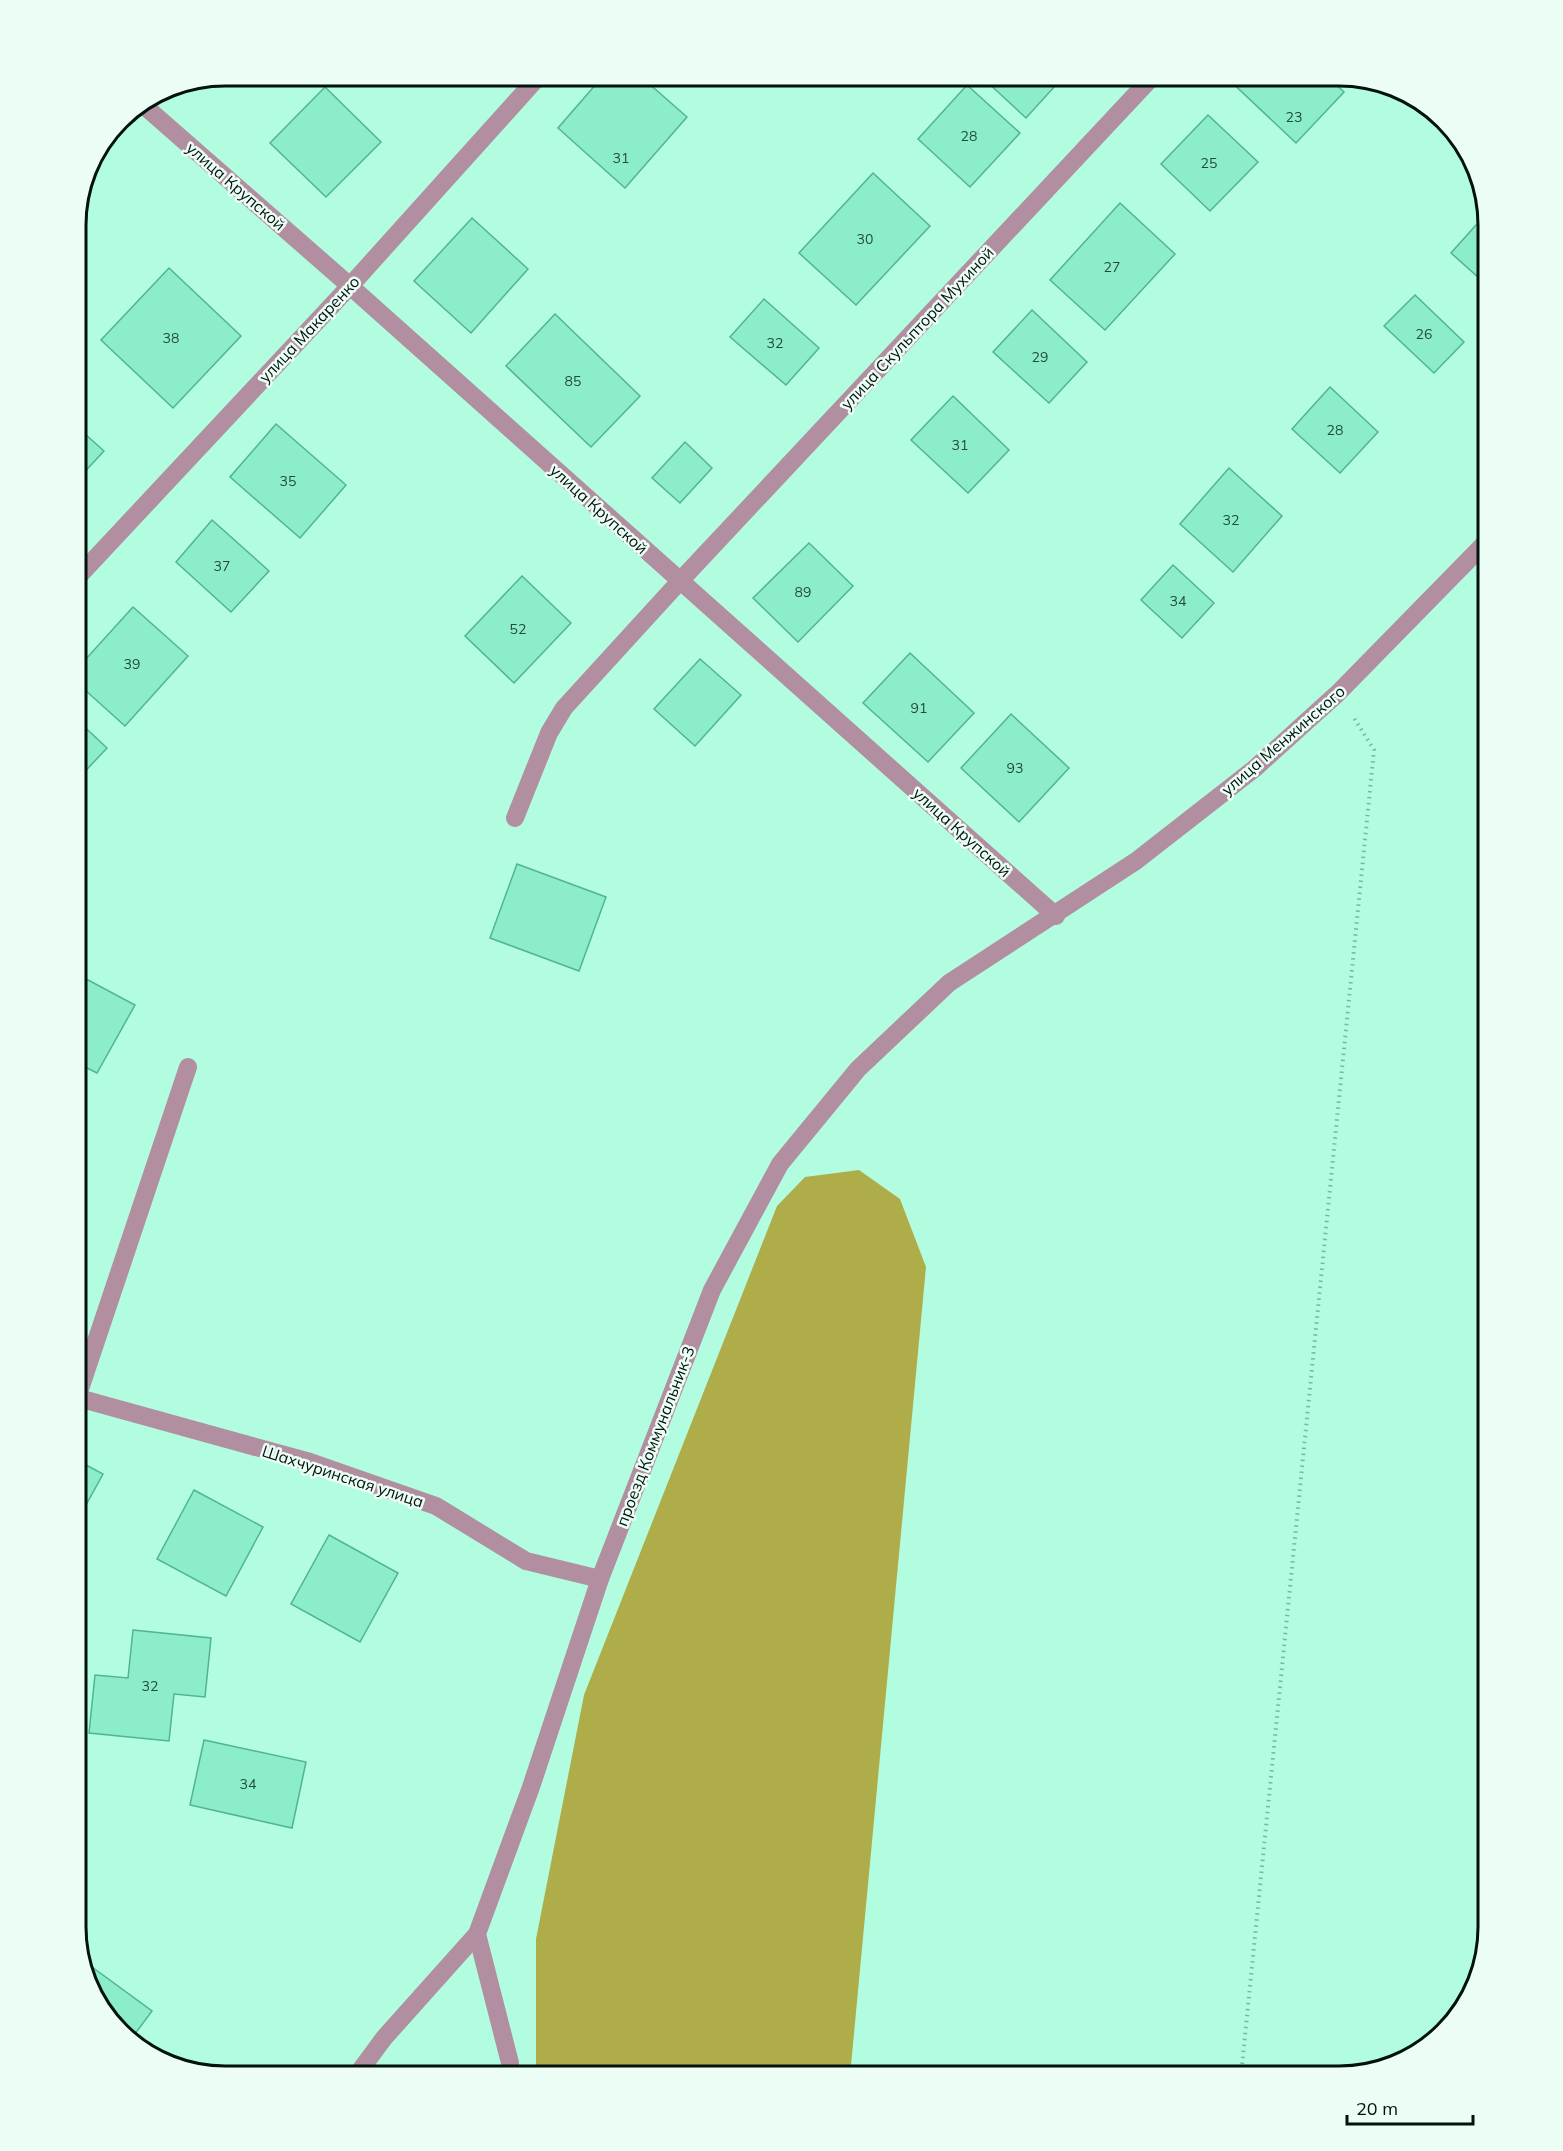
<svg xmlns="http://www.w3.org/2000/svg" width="1563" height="2151" font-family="Mulish,sans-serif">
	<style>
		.forest { fill: #afad4a }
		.building { fill: #8bedc9; stroke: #51b492; stroke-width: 1.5 }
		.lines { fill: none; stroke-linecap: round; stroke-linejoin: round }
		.path { stroke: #7cb69f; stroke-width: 4; stroke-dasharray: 1.5 4.5; stroke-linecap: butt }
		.lane { stroke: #b28fa0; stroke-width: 18 }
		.street { stroke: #b28fa0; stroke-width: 18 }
		.labels { text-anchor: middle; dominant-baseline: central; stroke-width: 5; stroke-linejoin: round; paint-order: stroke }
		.number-label { font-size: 14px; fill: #244a3b }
		.street-label { font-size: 16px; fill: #01130c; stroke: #ebfdf5 }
		.rim { fill: none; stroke: #01130c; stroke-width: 3 }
	</style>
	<rect width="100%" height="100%" fill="#b2fddf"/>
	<polygon class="forest" points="859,1170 900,1199 926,1267 850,2076 536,2076 536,1939 584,1695 777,1206 805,1177"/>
	<g class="building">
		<polygon points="604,75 639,75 687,117 625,188 558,128"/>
		<polygon points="696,75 716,75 707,85"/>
		<polygon points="988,75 1065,75 1026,118 984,79"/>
		<polygon points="1228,75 1326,75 1344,92 1296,143 1226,77"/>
		<polygon points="967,85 1020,133 970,187 918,139"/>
		<polygon points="325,87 381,142 326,197 270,143"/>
		<polygon points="1208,115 1258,162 1210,211 1161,164"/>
		<polygon points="873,173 930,226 856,305 799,253"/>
		<polygon points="1120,203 1175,254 1105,330 1050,280"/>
		<polygon points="1485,215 1488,225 1488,286 1451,253"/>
		<polygon points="472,218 528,269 471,333 414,281"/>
		<polygon points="169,268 241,336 173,408 101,340"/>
		<polygon points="1415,295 1464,342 1434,373 1384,326"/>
		<polygon points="764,299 819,348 786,385 730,337"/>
		<polygon points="1032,310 1087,362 1049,403 993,352"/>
		<polygon points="555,314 640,396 591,447 506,366"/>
		<polygon points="1330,387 1378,432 1340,473 1292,429"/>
		<polygon points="953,396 1009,450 968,493 911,440"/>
		<polygon points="276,424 346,485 300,538 230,477"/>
		<polygon points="75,425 104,451 75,482"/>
		<polygon points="685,442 712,468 680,503 652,478"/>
		<polygon points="1229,468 1282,516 1233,572 1180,524"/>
		<polygon points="212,520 269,571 231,612 176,562"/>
		<polygon points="809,543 853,586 798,642 753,598"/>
		<polygon points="1173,565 1214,603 1182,638 1141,600"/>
		<polygon points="522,576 571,623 514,683 465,636"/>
		<polygon points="133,607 188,656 125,726 75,681 75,671"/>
		<polygon points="910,653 974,713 928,762 863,703"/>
		<polygon points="700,659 741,695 695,746 654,709"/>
		<polygon points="1011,714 1069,768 1019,822 961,768"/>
		<polygon points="75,718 107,748 75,782"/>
		<polygon points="517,864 606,897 579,971 490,938"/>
		<polygon points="75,973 135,1005 97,1073 75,1062"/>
		<polygon points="75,1459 103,1474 75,1525"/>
		<polygon points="194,1490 263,1527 226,1596 157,1559"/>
		<polygon points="329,1535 398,1573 360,1642 291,1604"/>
		<polygon points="133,1630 211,1638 205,1697 174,1694 169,1741 89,1733 95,1675 128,1678"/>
		<polygon points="204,1740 306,1762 292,1828 190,1805"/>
		<polygon points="92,1967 152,2011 132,2038 95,2001 88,1973"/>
	</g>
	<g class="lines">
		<polyline class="path" points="1241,2076 1374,750 1354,718"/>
		<g class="lane">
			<polyline points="515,818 549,733 564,708 680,581"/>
			<polyline points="77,1398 188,1067"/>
		</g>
		<g class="street">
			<polyline points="141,103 350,286 1056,916"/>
			<polyline points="75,580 350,286 540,75"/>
			<polyline points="680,581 1154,75"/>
			<polyline points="75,1397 310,1462 436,1506 526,1561 600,1579"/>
			<polyline points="356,2076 384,2038 477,1934"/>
			<polyline points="510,2076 510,2063 477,1934 531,1787 600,1579 712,1290 780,1164 858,1069 949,983 1136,861 1254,769 1338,693 1488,540"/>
		</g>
	</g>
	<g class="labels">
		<g class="number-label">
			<text x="1294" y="117">23</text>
			<text x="969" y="136">28</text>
			<text x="621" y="158">31</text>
			<text x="1209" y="163">25</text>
			<text x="865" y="239">30</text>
			<text x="1112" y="267">27</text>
			<text x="1424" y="334">26</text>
			<text x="171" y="338">38</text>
			<text x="775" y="343">32</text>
			<text x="1040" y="357">29</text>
			<text x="573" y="381">85</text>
			<text x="1335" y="430">28</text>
			<text x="960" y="445">31</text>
			<text x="288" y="481">35</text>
			<text x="1231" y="520">32</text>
			<text x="222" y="566">37</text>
			<text x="803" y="592">89</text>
			<text x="1178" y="601">34</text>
			<text x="518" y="629">52</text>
			<text x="132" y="664">39</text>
			<text x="919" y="708">91</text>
			<text x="1015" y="768">93</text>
			<text x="150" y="1686">32</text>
			<text x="248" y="1784">34</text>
		</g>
		<g class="street-label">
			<text transform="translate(236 186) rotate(41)">улица Крупской</text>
			<text transform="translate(917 328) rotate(-47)">улица Скульптора Мухиной</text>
			<text transform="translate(309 329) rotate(-47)">улица Макаренко</text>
			<text transform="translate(599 509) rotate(42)">улица Крупской</text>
			<text transform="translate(1283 740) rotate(-41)">улица Менжинского</text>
			<text transform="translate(962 832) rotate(42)">улица Крупской</text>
			<text transform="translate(655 1436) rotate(-69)">проезд Коммунальник-3</text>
			<text transform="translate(343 1476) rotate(18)">Шахчуринская улица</text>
		</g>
	</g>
	<path d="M0 0H1563V2151H0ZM225 86H1339A139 139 0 0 1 1478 225V1927A139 139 0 0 1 1339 2066H225A139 139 0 0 1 86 1927V225A139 139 0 0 1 225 86Z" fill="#ebfdf5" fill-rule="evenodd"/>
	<path class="rim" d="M225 86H1339A139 139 0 0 1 1478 225V1927A139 139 0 0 1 1339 2066H225A139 139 0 0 1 86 1927V225A139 139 0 0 1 225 86Z"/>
	<path d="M1347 2115v9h126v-9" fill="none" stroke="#01130c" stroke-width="3"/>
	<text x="1356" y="2115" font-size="18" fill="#01130c" stroke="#ebfdf5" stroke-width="4.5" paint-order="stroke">20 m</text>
</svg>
